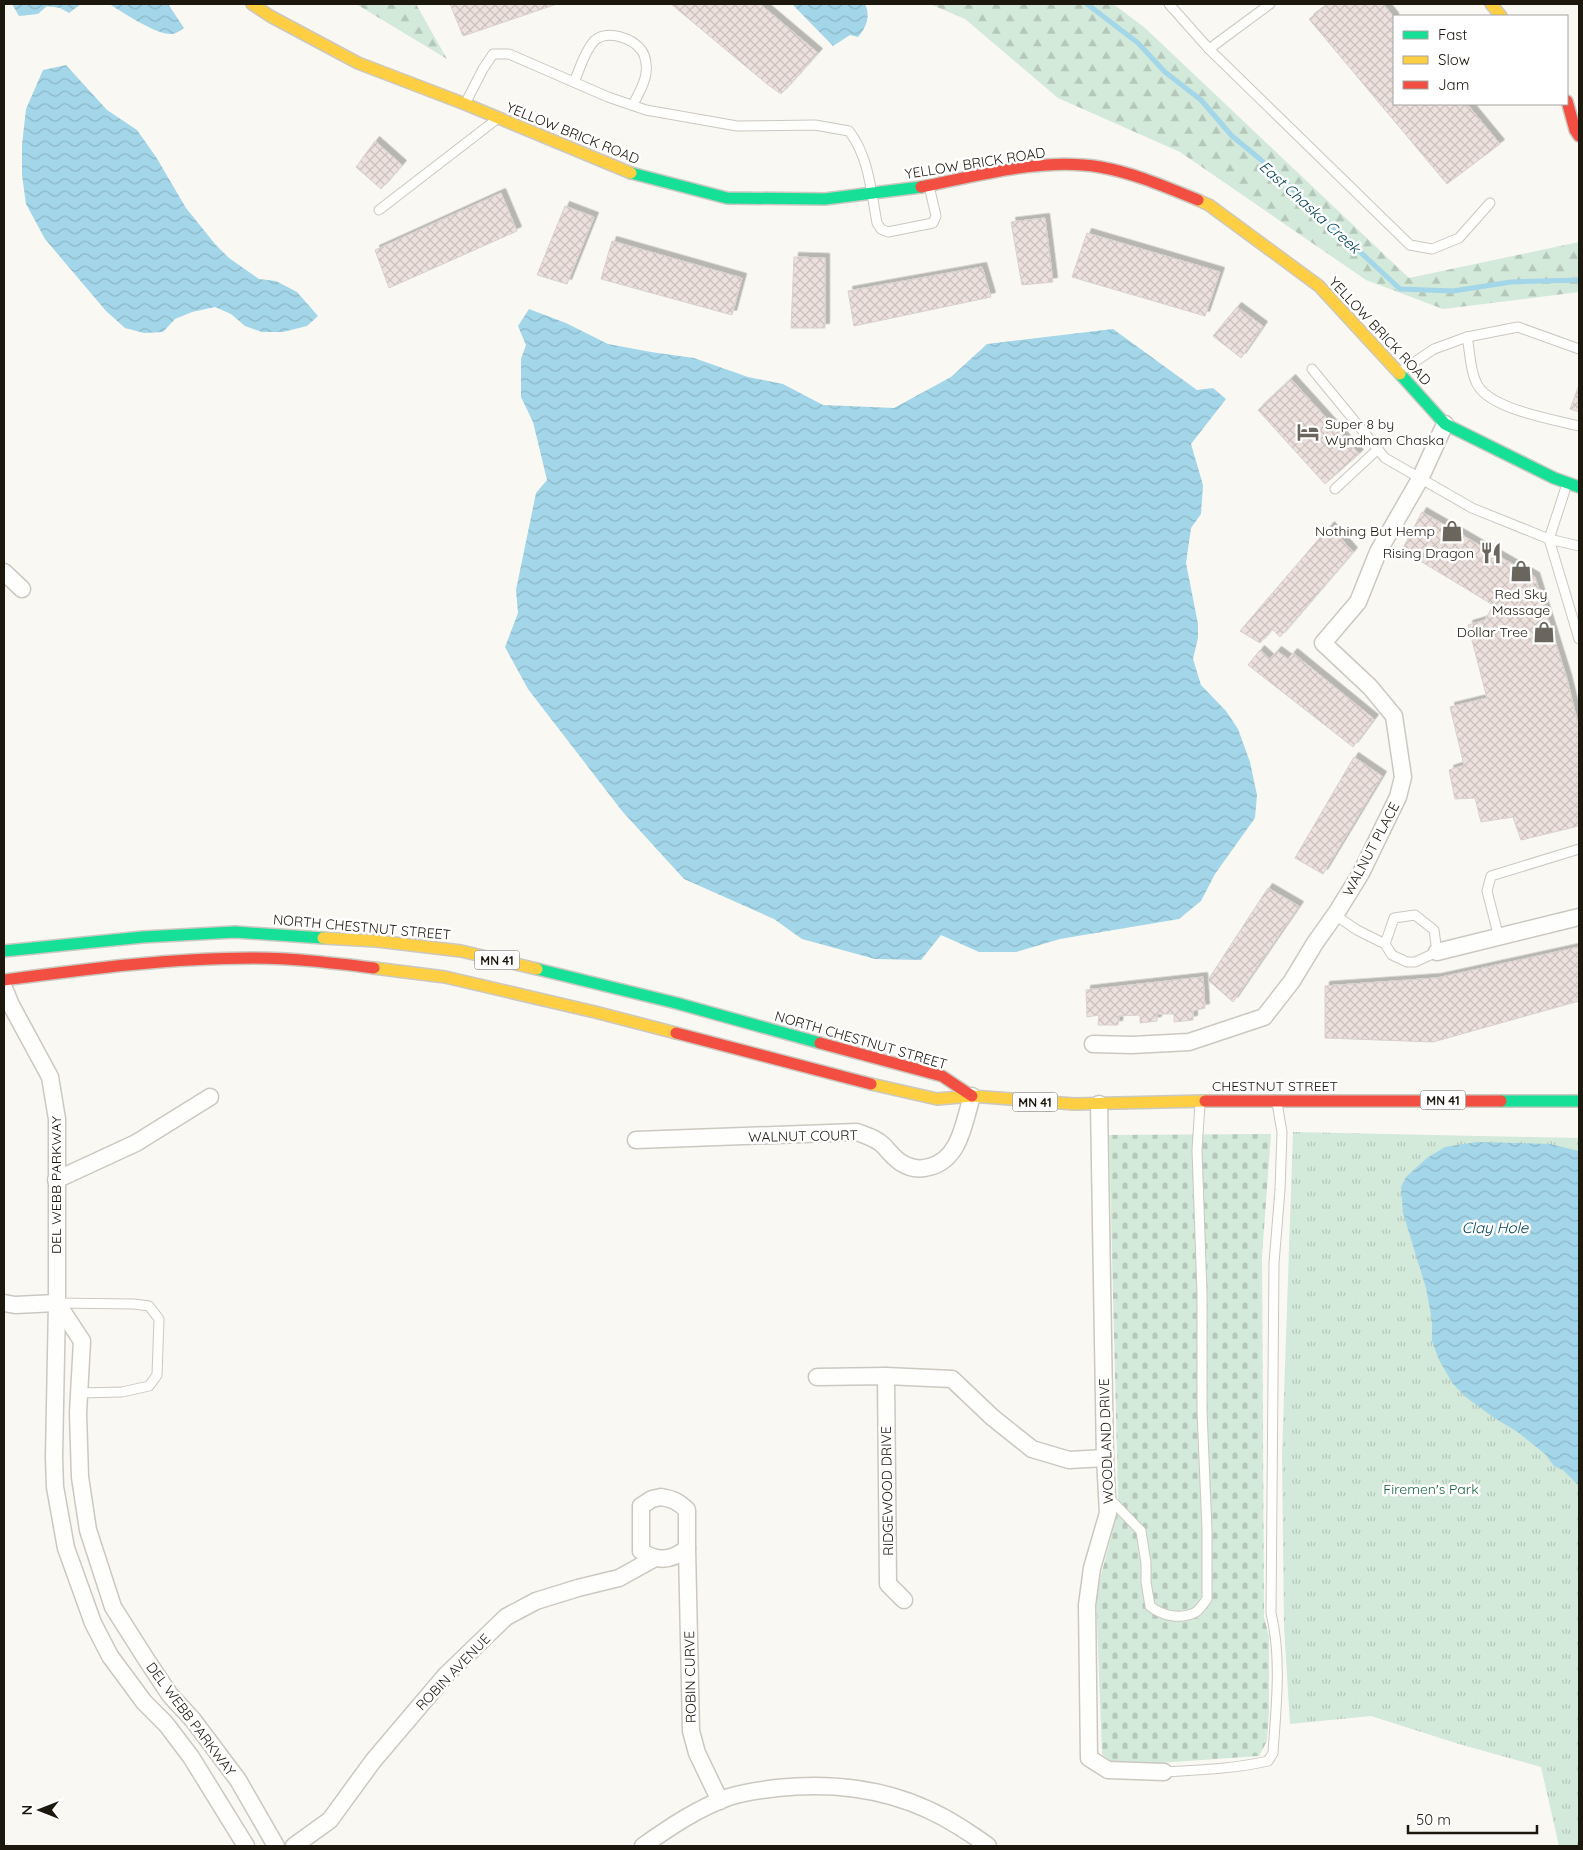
<svg xmlns="http://www.w3.org/2000/svg" width="1583" height="1850" font-family="Quicksand,sans-serif">
	<style>
		.forest { fill: url(#forest-firs) }
		.cemetery { fill: url(#cemetery-stones) }
		.park { fill: url(#park-tufts) }
		.water { fill: url(#water-waves) }
		.lines { fill: none; stroke-linecap: round; stroke-linejoin: round }
		.stream { stroke: #a3d6e9; stroke-width: 5 }
		.building { fill: url(#building-cross-hatch); stroke: #d8d1ce; filter: url(#shadow) }
		.lane-casing { stroke: #cbc8c0; stroke-width: 11 }
		.street-casing { stroke: #cbc8c0; stroke-width: 19 }
		.fast-casing { stroke: #cbc8c0; stroke-width: 14 }
		.slow-casing { stroke: #cbc8c0; stroke-width: 14 }
		.jam-casing { stroke: #cbc8c0; stroke-width: 14 }
		.lane { stroke: #fefefd; stroke-width: 9 }
		.street { stroke: #fefefd; stroke-width: 16 }
		.fast { stroke: #16e098; stroke-width: 11 }
		.slow { stroke: #ffcf43; stroke-width: 11 }
		.jam { stroke: #f24e42; stroke-width: 11 }
		.labels { text-anchor: middle; dominant-baseline: central; stroke-width: 5; stroke-linejoin: round; paint-order: stroke }
		.shield { fill: #fff; stroke: #605d56; stroke-width: 1 }
		.shield-label { font-size: 12px; font-weight: bold; fill: #1c180e }
		.street-label { font-size: 14px; fill: #1c180e; stroke: #fff }
		.poi-label { font-size: 14px; fill: #1c180e; stroke: #fff; text-anchor: end }
		.park-label { font-size: 14px; fill: #17623f; stroke: #fff }
		.water-label { font-size: 15px; font-style: italic; fill: #004358; stroke: #fff }
	</style>
	<defs>
		<pattern id="forest-firs" width="22" height="20" patternUnits="userSpaceOnUse" patternTransform="scale(1.25)"><rect width="22" height="20" fill="#d3e9d9"/><path d="M5 1l3.5 6h-7zM16 11l3.5 6h-7z" fill="#b5c7b9"/></pattern>
		<pattern id="cemetery-stones" width="16" height="16" patternUnits="userSpaceOnUse" patternTransform="scale(1.25)"><rect width="16" height="16" fill="#d3e9d9"/><path d="M2 7V4a2 2 0 0 1 4 0v3zM10 15v-3a2 2 0 0 1 4 0v3z" fill="#b5c7b9"/></pattern>
		<pattern id="park-tufts" width="24" height="20" patternUnits="userSpaceOnUse" patternTransform="scale(1.25)"><rect width="24" height="20" fill="#d3e9d9"/><path d="M3 7l-1-3M5 7V3M7 7l1-3M15 17l-1-3M17 17v-4M19 17l1-3" fill="none" stroke="#b5c7b9"/></pattern>
		<pattern id="water-waves" width="16" height="10" patternUnits="userSpaceOnUse" patternTransform="scale(1.25)"><rect width="16" height="10" fill="#a3d6e9"/><path d="M0 5q4-4 8 0t8 0" fill="none" stroke="#8cb7c7"/></pattern>
		<pattern id="building-cross-hatch" width="8" height="8" patternUnits="userSpaceOnUse" patternTransform="scale(1.25)"><rect width="8" height="8" fill="#ede1dd"/><path d="M0 0l8 8M0 8l8-8" fill="none" stroke="#cbc0bc"/></pattern>
		<filter id="shadow"><feDropShadow dx="4.5" dy="-4.5" stdDeviation="0" flood-color="#0004"/></filter>
	</defs>
	<rect width="100%" height="100%" fill="#faf8f2"/>
	<g class="forest">
		<polygon points="356,4 416,4 447,59"/>
		<polygon points="930,4 1113,4 1144,27 1409,278 1579,242 1579,292 1443,309 1366,280 1180,152 1058,98 965,19"/>
	</g>
	<polygon class="cemetery" points="1271,1134 1262,1256 1264,1617 1269,1636 1269,1712 1267,1741 1259,1756 1116,1766 1102,1754 1096,1594 1116,1519 1118,1495 1109,1135"/>
	<polygon class="park" points="1293,1132 1579,1138 1579,1846 1559,1846 1541,1767 1459,1744 1371,1716 1290,1724 1284,1627 1282,1455"/>
	<g class="water">
		<polygon points="12,4 81,4 69,13 60,8 47,6 38,14 19,16"/>
		<path d="M109,4H168L184,28C181,30 176,33 173,34C157,36 123,12 109,4Z"/>
		<path d="M792,4H865C871,16 866,28 858,37L850,35L833,46Z"/>
		<polygon points="66,65 107,110 137,130 156,157 186,208 215,244 229,258 259,279 276,281 297,292 318,316 307,326 283,332 262,332 245,326 231,314 215,307 192,312 175,319 163,332 144,333 125,328 106,311 45,239 26,204 22,175 22,145 26,109 43,70"/>
		<polygon points="529,309 566,323 608,344 651,352 694,358 748,377 783,384 823,405 894,408 951,377 987,344 1113,329 1197,390 1213,388 1226,399 1191,444 1203,485 1201,514 1191,528 1186,563 1198,624 1198,638 1193,659 1201,685 1226,711 1238,729 1250,762 1257,795 1255,818 1215,874 1201,901 1179,919 1060,939 1016,952 979,952 941,935 921,960 875,959 802,939 774,919 684,879 622,811 528,689 505,647 518,613 516,590 536,493 547,480 533,422 521,397 521,359 526,345 518,326"/>
		<polygon points="1477,1142 1550,1144 1579,1151 1579,1486 1563,1470 1554,1466 1545,1454 1519,1433 1493,1417 1467,1398 1453,1384 1439,1360 1432,1341 1432,1320 1426,1288 1403,1213 1401,1187 1406,1177 1427,1158 1445,1147"/>
	</g>
	<g class="lines">
		<polyline class="stream" points="1087,4 1138,43 1165,72 1201,100 1232,136 1260,159 1400,289 1453,291 1511,282 1579,280"/>
	</g>
	<g class="building">
		<polygon points="450,4 557,4 463,36"/>
		<polygon points="671,4 760,4 818,53 781,94 767,84"/>
		<polygon points="1329,4 1383,4 1394,17 1394,104 1467,104 1500,144 1447,184 1309,19"/>
		<polygon points="375,141 402,165 381,189 356,167"/>
		<polygon points="501,193 517,231 389,288 375,250"/>
		<polygon points="565,206 594,217 567,284 537,275"/>
		<polygon points="1045,218 1053,282 1022,285 1011,222"/>
		<polygon points="1087,233 1220,272 1205,316 1072,277"/>
		<polygon points="612,241 742,278 732,315 601,279"/>
		<polygon points="794,257 825,258 825,328 791,328"/>
		<polygon points="982,267 991,297 854,326 848,291"/>
		<polygon points="1237,307 1263,326 1241,358 1213,336"/>
		<polygon points="1291,379 1359,454 1325,484 1258,410"/>
		<polygon points="1579,385 1579,412 1570,409"/>
		<polygon points="1422,512 1535,577 1513,617 1402,550"/>
		<polygon points="1330,526 1353,552 1280,637 1272,629 1260,643 1240,631"/>
		<polygon points="1535,577 1567,679 1579,728 1579,826 1521,840 1513,817 1481,822 1475,798 1455,799 1449,770 1464,765 1450,707 1487,698 1468,625 1485,620 1494,604 1513,617"/>
		<polygon points="1260,650 1270,659 1277,651 1288,659 1293,653 1374,719 1353,747 1248,665"/>
		<polygon points="1354,757 1382,776 1323,874 1295,858"/>
		<polygon points="1268,888 1299,906 1233,1002 1208,980"/>
		<polygon points="1579,947 1579,1001 1433,1042 1325,1038 1325,986 1437,978"/>
		<polygon points="1203,977 1205,1008 1193,1011 1193,1020 1174,1022 1174,1014 1157,1014 1157,1021 1140,1023 1140,1015 1119,1016 1118,1025 1098,1025 1099,1015 1087,1017 1086,990"/>
	</g>
	<g class="lines">
		<g class="lane-casing">
			<g id="lane">
				<polyline points="1169,4 1209,49 1270,4"/>
				<polyline points="1209,49 1410,245 1432,249 1459,238 1490,203"/>
				<path d="M574,82C580,69 584,52 594,41C607,29 633,38 642,51C646,57 647,67 646,73C645,84 637,96 633,105"/>
				<path d="M465,104L483,69L493,54H509L608,97L646,110L737,126L815,125L849,131C869,157 871,191 877,223L881,229L888,232L933,223L936,216L929,186"/>
				<polyline points="379,210 497,119"/>
				<path d="M1467,337C1470,351 1470,370 1476,382C1487,409 1552,419 1579,426"/>
				<polyline points="1312,369 1385,458 1472,508 1549,539 1579,546"/>
				<polyline points="1398,373 1434,349 1467,337 1518,327 1579,349"/>
				<polyline points="1567,484 1549,539 1579,639"/>
				<polyline points="1335,489 1378,449"/>
				<polyline points="1335,915 1357,930 1385,944 1392,955 1407,962 1415,962 1437,952 1434,930 1415,915 1394,918 1385,944"/>
				<polyline points="1499,938 1487,891 1491,876 1579,849"/>
				<polyline points="57,1303 134,1304 149,1306 159,1319 157,1375 149,1386 122,1392 79,1393"/>
				<path d="M1109,1498L1141,1531L1146,1563V1582L1150,1606C1162,1616 1181,1620 1196,1612C1200,1609 1204,1603 1207,1599V1530L1202,1411V1293L1197,1150L1200,1104"/>
				<path d="M1164,1772C1198,1770 1233,1769 1268,1761L1273,1753C1276,1706 1282,1660 1271,1613L1274,1263L1280,1190L1282,1132L1277,1103"/>
			</g>
		</g>
		<g class="street-casing">
			<g id="street">
				<polyline points="4,572 22,589"/>
				<polyline points="1437,952 1579,917"/>
				<polyline points="4,988 11,1005 50,1077 57,1119 57,1303 54,1457 55,1487 66,1548 93,1623 110,1656 144,1702 166,1724 191,1757 246,1846"/>
				<polyline points="1093,1044 1132,1045 1189,1042 1264,1017 1292,981 1315,943 1337,912 1361,873 1398,797 1403,777 1394,716 1370,687 1323,643 1358,602 1378,552 1420,479 1445,424"/>
				<polyline points="1099,1104 1105,1458 1108,1513 1092,1568 1087,1605 1089,1758 1108,1770 1164,1772"/>
				<path d="M636,1140L857,1132C867,1136 876,1138 884,1146C889,1152 893,1157 900,1162C909,1168 919,1170 929,1167C960,1160 964,1122 972,1096"/>
				<polyline points="56,1180 136,1143 210,1097"/>
				<polyline points="4,1303 15,1305 57,1303"/>
				<polyline points="57,1303 82,1341 78,1413 80,1477 88,1530 113,1607 146,1659 170,1695 193,1720 238,1780 276,1846"/>
				<polyline points="886,1376 888,1584 904,1600"/>
				<polyline points="817,1377 886,1376 952,1379 992,1417 1032,1449 1069,1460 1105,1458"/>
				<path d="M661,1497C673,1499 679,1502 687,1510V1548C672,1561 657,1562 641,1551V1506L652,1499Z"/>
				<polyline points="687,1548 691,1731 697,1753 720,1801"/>
				<polyline points="294,1846 330,1820 373,1761 446,1675 506,1617 536,1601 578,1588 619,1578 655,1558"/>
				<path d="M643,1846C670,1827 698,1808 729,1797C744,1792 761,1790 777,1788C842,1781 904,1791 960,1827C969,1833 979,1839 988,1846"/>
			</g>
		</g>
		<g class="fast-casing">
			<g id="fast">
				<polyline points="631,173 727,198 825,199 921,187"/>
				<polyline points="1400,374 1445,424 1554,478 1579,487"/>
				<polyline points="4,951 143,937 235,932 323,938"/>
				<polyline points="537,969 676,1003 820,1043"/>
				<polyline points="1501,1101 1579,1101"/>
			</g>
		</g>
		<g class="slow-casing">
			<g id="slow">
				<polyline points="252,4 270,16 358,63 465,104 631,173"/>
				<polyline points="1491,4 1501,16"/>
				<polyline points="1198,200 1209,205 1319,286 1400,374"/>
				<polyline points="323,938 377,941 461,951 537,969"/>
				<polyline points="374,968 445,977 595,1012 676,1033"/>
				<polyline points="871,1084 937,1099 972,1096 1074,1104 1205,1101"/>
			</g>
		</g>
		<g class="jam-casing">
			<g id="jam">
				<polyline points="1567,101 1575,130 1579,136"/>
				<path d="M921,187C977,176 1042,157 1100,167C1134,173 1166,187 1198,200"/>
				<path d="M4,980C87,969 169,958 253,958C293,958 334,963 374,968"/>
				<polyline points="676,1033 871,1084"/>
				<polyline points="820,1043 942,1076 972,1096"/>
				<polyline points="1205,1101 1501,1101"/>
			</g>
		</g>
		<use href="#lane" class="lane"/>
		<use href="#street" class="street"/>
		<use href="#fast" class="fast"/>
		<use href="#slow" class="slow"/>
		<use href="#jam" class="jam"/>
	</g>
	<defs>
		<g id="hotel-bare" transform="scale(1.725)"><path d="M-6-4.5h1.5V1H6V5H4.5V3h-9V5H-6ZM-4 0a1.8 1.8 0 1 1 3.6 0ZM.5 0V-2.5h3Q6-2.5 6 0Z" fill="#6a665e" stroke="#fff" stroke-width="2.5" paint-order="stroke"/></g>
		<g id="shop-bare" transform="scale(1.725)"><path d="M-5-2.5h2.3a2.7 3.5 0 0 1 5.4 0H5L5.5 6h-11ZM-1.5-2.5h3a1.5 2.3 0 0 0-3 0Z" fill="#6a665e" stroke="#fff" stroke-width="2.5" paint-order="stroke"/></g>
		<g id="restaurant-bare" transform="scale(1.725)"><path d="M-5-6h1v4h1v-4h1v4h1v-4h1v5L-1.5 .5V6h-2V.5L-5-1ZM5-6V6H3V1.5H1.5Q1.5-4 5-6Z" fill="#6a665e" stroke="#fff" stroke-width="2.5" paint-order="stroke"/></g>
	</defs>
	<g fill-rule="evenodd">
		<use href="#hotel-bare" x="1308" y="432"/>
		<use href="#shop-bare" x="1452" y="531"/>
		<use href="#restaurant-bare" x="1491" y="553"/>
		<use href="#shop-bare" x="1521" y="571"/>
		<use href="#shop-bare" x="1544" y="632"/>
	</g>
	<g class="labels">
		<g class="shield">
			<rect x="474.5" y="950.5" width="45" height="19" rx="4"/>
			<rect x="1420.5" y="1090.5" width="45" height="19" rx="4"/>
			<rect x="1012.5" y="1092.5" width="45" height="19" rx="4"/>
		</g>
		<g class="shield-label">
			<text x="497" y="960">MN 41</text>
			<text x="1443" y="1100">MN 41</text>
			<text x="1035" y="1102">MN 41</text>
		</g>
		<g class="street-label">
			<text transform="translate(573 133) rotate(22)">YELLOW BRICK ROAD</text>
			<text transform="translate(975 163) rotate(-9)">YELLOW BRICK ROAD</text>
			<text transform="translate(1380 331) rotate(47)">YELLOW BRICK ROAD</text>
			<text transform="translate(1371 849) rotate(-62)">WALNUT PLACE</text>
			<text transform="translate(362 927) rotate(5)">NORTH CHESTNUT STREET</text>
			<text transform="translate(861 1040) rotate(16)">NORTH CHESTNUT STREET</text>
			<text x="1275" y="1086">CHESTNUT STREET</text>
			<text transform="translate(803 1136) rotate(-1)">WALNUT COURT</text>
			<text transform="translate(56 1185) rotate(-90)">DEL WEBB PARKWAY</text>
			<text transform="translate(1106 1441) rotate(-92)">WOODLAND DRIVE</text>
			<text transform="translate(887 1491) rotate(-91)">RIDGEWOOD DRIVE</text>
			<text transform="translate(453 1672) rotate(-46)">ROBIN AVENUE</text>
			<text transform="translate(690 1677) rotate(-91)">ROBIN CURVE</text>
			<text transform="translate(191 1719) rotate(53)">DEL WEBB PARKWAY</text>
		</g>
		<g class="poi-label">
			<text x="1325" y="424" text-anchor="start">Super 8 by<tspan x="1325" dy="16">Wyndham Chaska</tspan></text>
			<text x="1435" y="531">Nothing But Hemp</text>
			<text x="1474" y="553">Rising Dragon</text>
			<text x="1521" y="594" text-anchor="middle">Red Sky<tspan x="1521" dy="16">Massage</tspan></text>
			<text x="1528" y="632">Dollar Tree</text>
		</g>
		<g class="park-label">
			<text x="1431" y="1489">Firemen's Park</text>
		</g>
		<g class="water-label">
			<text transform="translate(1310 207) rotate(42)">East Chaska Creek</text>
			<text x="1495" y="1227">Clay Hole</text>
		</g>
	</g>
	<rect width="1583" height="1850" fill="none" stroke="#1c180e" stroke-width="10"/>
	<rect x="1393" y="15" width="175" height="90" fill="#ffffff" stroke="#a4a39f"/>
	<rect x="1403" y="31" width="25" height="8" fill="#16e098" stroke="#a4a39f"/>
	<text x="1438" y="40" font-size="15" fill="#1c180e">Fast</text>
	<rect x="1403" y="56" width="25" height="8" fill="#ffcf43" stroke="#a4a39f"/>
	<text x="1438" y="65" font-size="15" fill="#1c180e">Slow</text>
	<rect x="1403" y="81" width="25" height="8" fill="#f24e42" stroke="#a4a39f"/>
	<text x="1438" y="90" font-size="15" fill="#1c180e">Jam</text>
	<g transform="translate(40 1810) rotate(270)" stroke="#ffffff" stroke-width="4" paint-order="stroke">
	<path d="M0-4L9 19L0 12L-9 19Z" fill="#1c180e"/>
	<text y="-8" font-size="14" font-weight="bold" text-anchor="middle" fill="#1c180e">N</text>
	</g>
	<path d="M1408 1825v8h129v-8" fill="none" stroke="#1c180e" stroke-width="2.5"/>
	<text x="1416" y="1825" font-size="15" fill="#1c180e" stroke="#ffffff" stroke-width="4" paint-order="stroke">50 m</text>
</svg>
